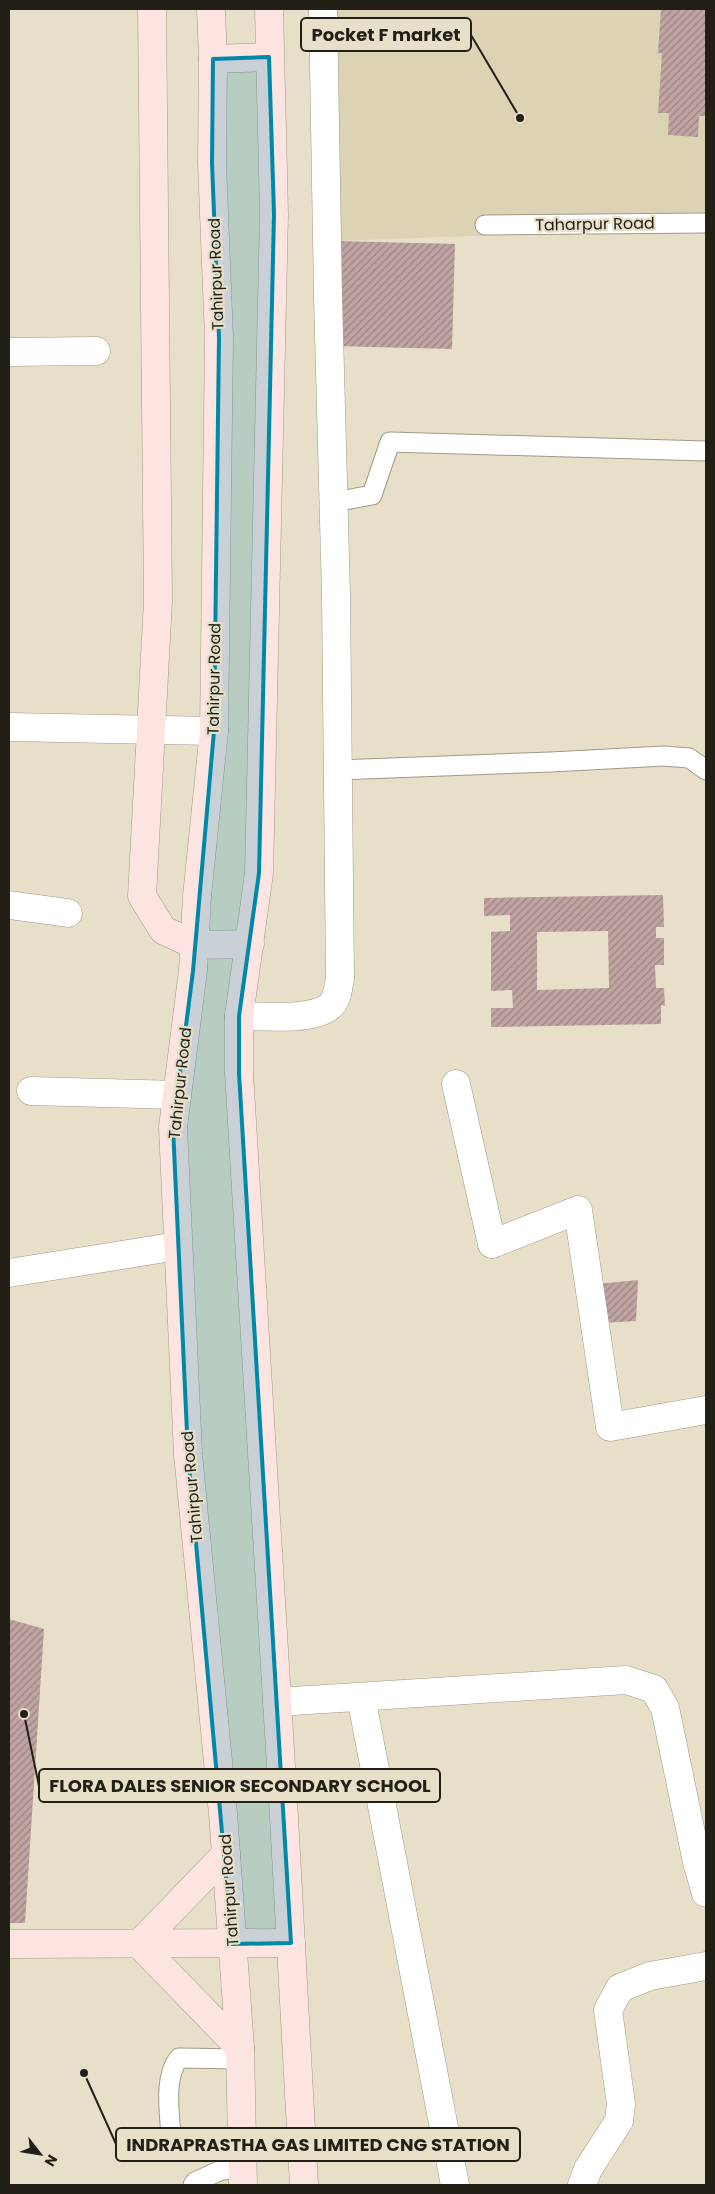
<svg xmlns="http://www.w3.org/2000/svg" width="715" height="2194" font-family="Poppins,sans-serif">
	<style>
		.built { fill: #dcd2b4 }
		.building { fill: url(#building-hatch); fill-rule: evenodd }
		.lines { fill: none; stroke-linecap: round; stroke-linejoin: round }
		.lane-casing { stroke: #a19a85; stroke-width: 21 }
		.street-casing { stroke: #a19a85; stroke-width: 29 }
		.secondary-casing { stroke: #a19a85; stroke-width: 29 }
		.lane { stroke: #fff; stroke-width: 19 }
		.street { stroke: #fff; stroke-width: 28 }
		.secondary { stroke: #fce4e1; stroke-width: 28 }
		.marked { fill: #0088a8; fill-opacity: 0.2; stroke: #0088a8; stroke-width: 4; stroke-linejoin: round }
		.labels { text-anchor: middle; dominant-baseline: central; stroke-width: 4.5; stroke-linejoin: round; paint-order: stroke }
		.street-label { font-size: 16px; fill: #221f17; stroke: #e7dfc8 }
		.leader { fill: none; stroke: #221f17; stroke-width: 2 }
		.callout-dot { fill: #221f17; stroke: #e7dfc8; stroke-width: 2 }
		.callout { fill: #e7dfc8; stroke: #221f17; stroke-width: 2 }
		.callout-label { font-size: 18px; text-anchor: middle; font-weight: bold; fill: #221f17 }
	</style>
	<defs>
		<pattern id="building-hatch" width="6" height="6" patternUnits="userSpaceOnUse" patternTransform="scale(1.25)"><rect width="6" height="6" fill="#bfa4a2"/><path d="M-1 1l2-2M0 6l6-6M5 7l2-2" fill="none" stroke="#9b8583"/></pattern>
	</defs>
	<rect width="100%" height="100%" fill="#e7dfc8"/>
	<polygon class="built" points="332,9 706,9 706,227 336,241"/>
	<g class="building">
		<polygon points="661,9 706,9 706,116 699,116 698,137 668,135 669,113 658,113 662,53 658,53"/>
		<polygon points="336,241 455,244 452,349 333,346"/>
		<path d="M663,895L664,927H656V938H664V965H655L656,988H664L665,1006L661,1005V1024L491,1027V1008H513L512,990L491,991V932L510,931V915L484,916V898ZM608,931L609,988L537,990V932Z"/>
		<polygon points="638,1280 636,1321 602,1323 597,1284"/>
		<polygon points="9,1619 44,1629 25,1923 9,1923"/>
	</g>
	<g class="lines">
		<g class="lane-casing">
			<g id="lane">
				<polyline points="485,225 706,223"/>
				<polyline points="334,502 372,495 390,442 706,451"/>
				<polyline points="337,770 551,762 664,756 689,758 706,770"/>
				<path d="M241,2059L179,2058C163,2078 170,2114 171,2138C174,2142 176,2145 180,2146C193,2151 228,2147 242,2145"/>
				<polyline points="193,2185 195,2182 219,2171 243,2166"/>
			</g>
		</g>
		<g class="street-casing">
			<g id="street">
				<polyline points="9,352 96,351"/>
				<polyline points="9,727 214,731"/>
				<polyline points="9,905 68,913"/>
				<path d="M239,1016C263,1016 310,1021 329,1007C338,1000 338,988 340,978L336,595L328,296L323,9"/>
				<polyline points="456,1084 492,1244 578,1210 610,1427 706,1410"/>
				<polyline points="31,1091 177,1095"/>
				<polyline points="9,1273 178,1246"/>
				<polyline points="361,1697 455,2185"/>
				<polyline points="277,1702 626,1680 654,1689 665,1708 697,1862 706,1893"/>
				<polyline points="582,2185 588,2169 619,2121 621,2104 608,2010 620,1988 650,1976 706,1966"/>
			</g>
		</g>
		<g class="secondary-casing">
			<g id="secondary">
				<polyline points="152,9 158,601 142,896 163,930 195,945 250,944"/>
				<polyline points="211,9 213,59 212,163 219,338 214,731 197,896 193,971 173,1127 188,1454 223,1813 240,2048 243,2185"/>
				<polyline points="269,9 274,214 259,873 239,1016 239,1073 283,1799 304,2185"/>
				<polyline points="213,59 269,57"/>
				<polyline points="226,1854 139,1944 240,2048"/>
				<polyline points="9,1944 291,1943"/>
			</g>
		</g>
		<use href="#lane" class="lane"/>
		<use href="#street" class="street"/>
		<use href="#secondary" class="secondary"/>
	</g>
	<path class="marked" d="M269,57L274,214L259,873L239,1016V1073L291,1943L232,1944L188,1454L173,1127L193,971L214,731L219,338L212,163L213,59Z"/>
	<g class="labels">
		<g class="street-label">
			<text transform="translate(595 224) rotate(-1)">Taharpur Road</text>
			<text transform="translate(216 274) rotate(-92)">Tahirpur Road</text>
			<text transform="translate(214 679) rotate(-89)">Tahirpur Road</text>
			<text transform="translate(180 1083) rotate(-84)">Tahirpur Road</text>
			<text transform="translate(192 1487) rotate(-95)">Tahirpur Road</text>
			<text transform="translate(229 1890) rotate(-94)">Tahirpur Road</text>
		</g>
	</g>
	<path class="leader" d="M520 118L471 35M24 1714L39 1786M84 2073L116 2144"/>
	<g class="callout-dot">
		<circle cx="520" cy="118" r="5"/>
		<circle cx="24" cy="1714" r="5"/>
		<circle cx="84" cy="2073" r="5"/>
	</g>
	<g class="callout">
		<rect x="301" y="18" width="170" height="33" rx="5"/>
		<rect x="39" y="1769" width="401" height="33" rx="5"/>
		<rect x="116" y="2128" width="404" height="33" rx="5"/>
	</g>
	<g class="callout-label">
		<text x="386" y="41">Pocket F market</text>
		<text x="240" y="1792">FLORA DALES SENIOR SECONDARY SCHOOL</text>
		<text x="318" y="2151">INDRAPRASTHA GAS LIMITED CNG STATION</text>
	</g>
	<rect width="715" height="2194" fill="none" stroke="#221f17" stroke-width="20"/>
	<g transform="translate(40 2154) rotate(121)" stroke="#e7dfc8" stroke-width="4" paint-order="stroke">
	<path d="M0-4L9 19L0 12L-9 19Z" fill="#221f17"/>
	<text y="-8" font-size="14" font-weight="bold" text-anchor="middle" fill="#221f17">N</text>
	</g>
</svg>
